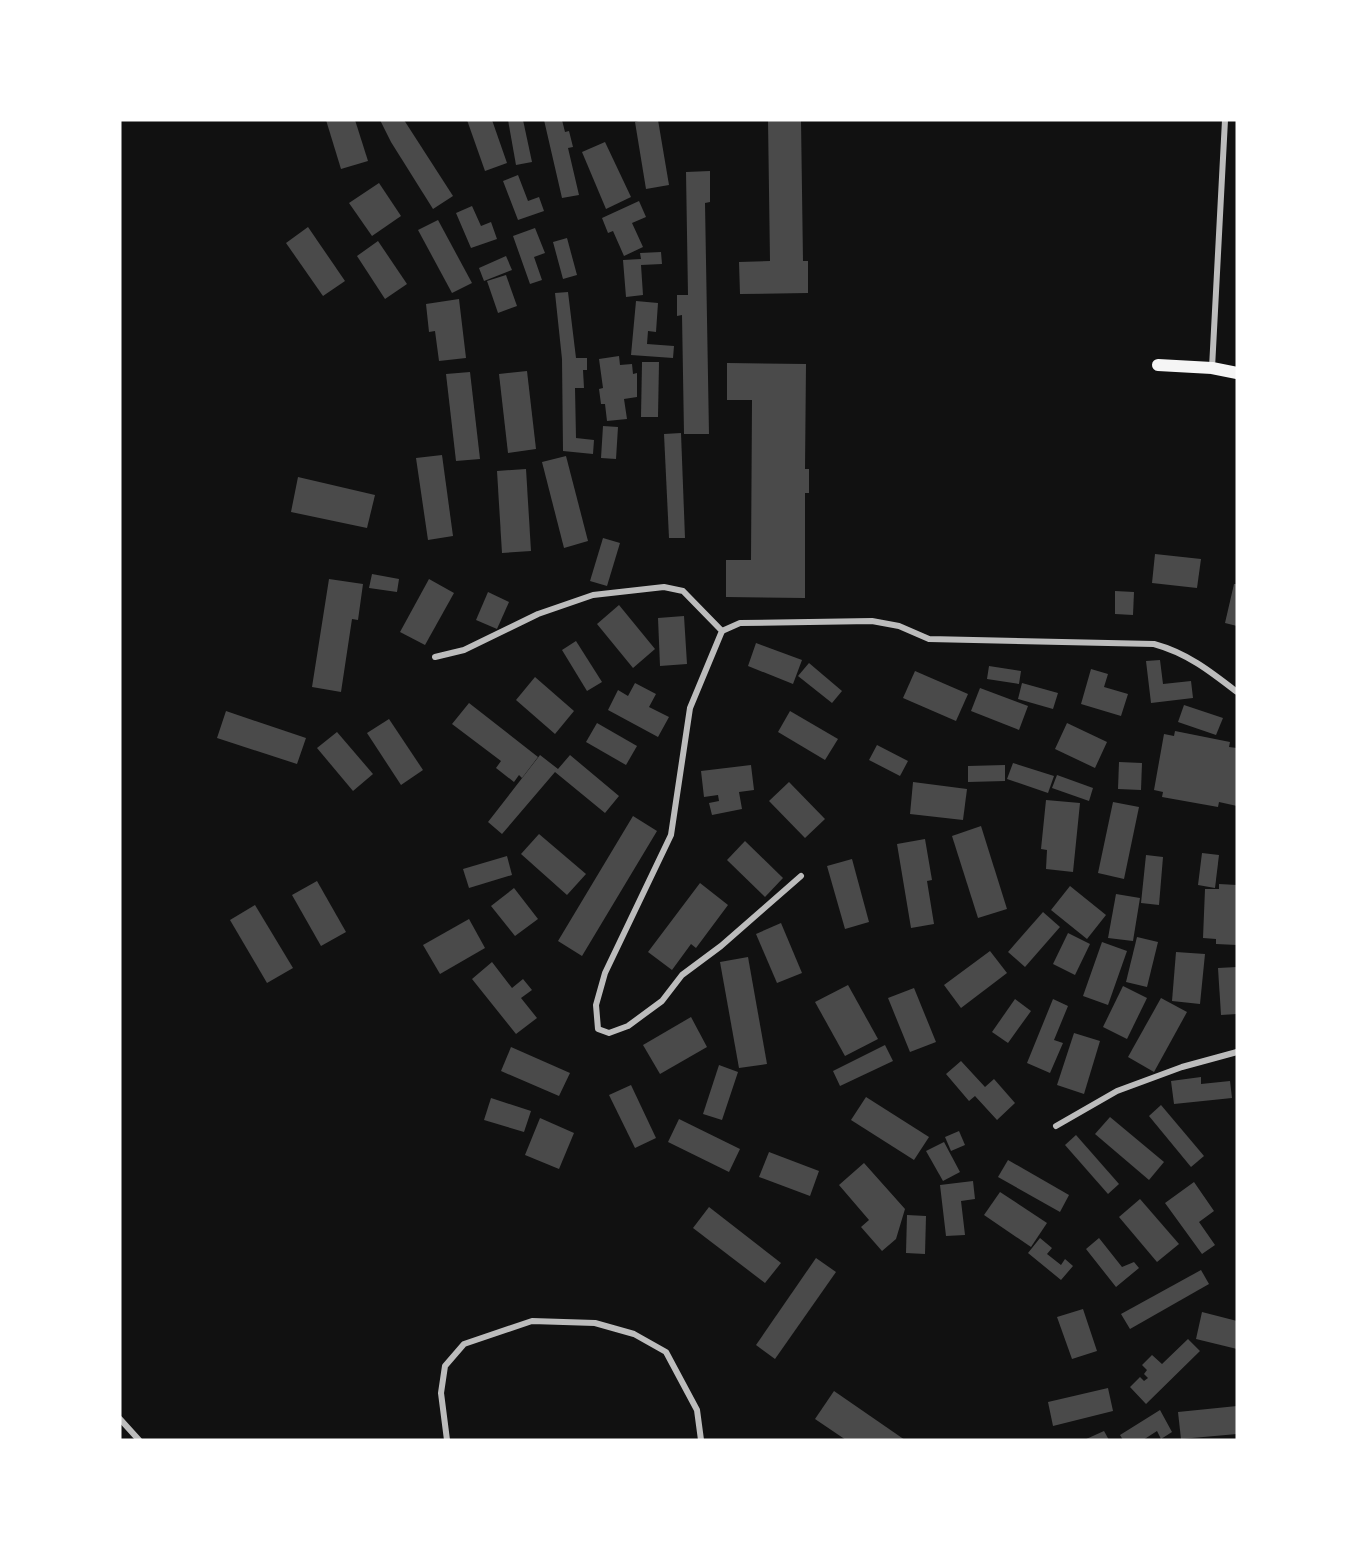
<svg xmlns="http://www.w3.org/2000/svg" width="1357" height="1560" font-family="'Work Sans',sans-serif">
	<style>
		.building { fill: #4a4a4a }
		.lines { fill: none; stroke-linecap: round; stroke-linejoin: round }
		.minor { stroke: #bcbcbc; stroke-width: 6 }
		.secondary { stroke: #f5f5f5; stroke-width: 12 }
	</style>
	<rect width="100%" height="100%" fill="#111"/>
	<g class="building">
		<polygon points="326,120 355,120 368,161 341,169"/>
		<polygon points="380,120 404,120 453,196 433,209 391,142"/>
		<polygon points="467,120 492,120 507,163 485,171"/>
		<polygon points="508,120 523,120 532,162 516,165"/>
		<polygon points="544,120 562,120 565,132 569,131 573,147 568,148 579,195 562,198"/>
		<polygon points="642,120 658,120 669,185 646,189 635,122"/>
		<polygon points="768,120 801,120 803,261 808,261 808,293 740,294 739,262 770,261"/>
		<polygon points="605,142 631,197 606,209 582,152"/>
		<polygon points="710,171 710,202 705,203 709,434 684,434 682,315 677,316 677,295 688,295 686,172"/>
		<polygon points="518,175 528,201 539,197 544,211 518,220 503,181"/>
		<polygon points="379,183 401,216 372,236 349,203"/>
		<polygon points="639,201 646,217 632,223 643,247 624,256 613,231 608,233 602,218"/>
		<polygon points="472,206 481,226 491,222 497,239 471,248 456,213"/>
		<polygon points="438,220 472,283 452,293 418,230"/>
		<polygon points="308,227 345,281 323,296 286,243"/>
		<polygon points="535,228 545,253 534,257 542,280 530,284 513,236"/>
		<polygon points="567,238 577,275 563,279 553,242"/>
		<polygon points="378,241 407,284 385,299 357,256"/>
		<polygon points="661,252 662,264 641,265 643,295 626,297 623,260 641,259 640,253"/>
		<polygon points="506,256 512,270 484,281 479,268"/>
		<polygon points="506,275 517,306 498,313 487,281"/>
		<polygon points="568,292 576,358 587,358 587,370 583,370 584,388 575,388 576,438 594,440 593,454 563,451 562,359 555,293"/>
		<polygon points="459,299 466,358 439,361 435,331 429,332 426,304"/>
		<polygon points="636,301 658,303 656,332 648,331 647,344 674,346 673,358 631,355"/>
		<polygon points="619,356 620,365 632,364 633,374 637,373 637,397 624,399 627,419 607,421 605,404 601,404 599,389 603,388 599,359"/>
		<polygon points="642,362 659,362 658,417 641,417"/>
		<polygon points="727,363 806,364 805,469 809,469 809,493 805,493 805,598 726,597 726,560 751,560 752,400 727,400"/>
		<polygon points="527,371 536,449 508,453 499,374"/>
		<polygon points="470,372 480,459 456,461 446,374"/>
		<polygon points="603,426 618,427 616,459 601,458"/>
		<polygon points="681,433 685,538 669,538 664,434"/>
		<polygon points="442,455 453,536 428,540 416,458"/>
		<polygon points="566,456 588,541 564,548 542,462"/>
		<polygon points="526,469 531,551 502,553 497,471"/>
		<polygon points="298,477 375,495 367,528 291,512"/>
		<polygon points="603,538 620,543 607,586 590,581"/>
		<polygon points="1155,554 1201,559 1197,588 1152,583"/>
		<polygon points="372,574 399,579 397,592 369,588"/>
		<polygon points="329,579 363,584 358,620 352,619 341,692 312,687"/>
		<polygon points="429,579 454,593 425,645 400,632"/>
		<polygon points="1234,584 1237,584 1237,626 1225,623"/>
		<polygon points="1115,591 1134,592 1133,615 1115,614"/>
		<polygon points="488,592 509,602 497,629 476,620"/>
		<polygon points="619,605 655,649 633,668 597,624"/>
		<polygon points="684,616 687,664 660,666 658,618"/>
		<polygon points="576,641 602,682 587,691 562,650"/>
		<polygon points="756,643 802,660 793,684 748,666"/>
		<polygon points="1160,660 1163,684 1191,681 1193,698 1151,703 1146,661"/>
		<polygon points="809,663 842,691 832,703 798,676"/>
		<polygon points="989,666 1021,671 1019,684 987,679"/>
		<polygon points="1091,669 1108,674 1104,687 1128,694 1121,716 1081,704"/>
		<polygon points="915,671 968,694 956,721 903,698"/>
		<polygon points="535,677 574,711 555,734 516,700"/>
		<polygon points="635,683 656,694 649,707 669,717 658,737 608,710 618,690 628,696"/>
		<polygon points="1022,683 1058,693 1053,709 1018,699"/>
		<polygon points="980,688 1028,706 1019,730 971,711"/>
		<polygon points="469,703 538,757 522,778 519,775 514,782 496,768 501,761 452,724"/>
		<polygon points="1184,705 1223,718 1216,735 1178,722"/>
		<polygon points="226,711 306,738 297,764 217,738"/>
		<polygon points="790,711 838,739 825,760 778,732"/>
		<polygon points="389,719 423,770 401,785 367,733"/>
		<polygon points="597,723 637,746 626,765 586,742"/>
		<polygon points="1067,723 1107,742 1095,768 1055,749"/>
		<polygon points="1175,731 1230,742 1229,747 1237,748 1237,806 1219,802 1218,807 1162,797 1163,792 1154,790 1164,734 1174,736"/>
		<polygon points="337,732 373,774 353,791 317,748"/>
		<polygon points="877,745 908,761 900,776 869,760"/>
		<polygon points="540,755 558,769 570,755 619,796 605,813 555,772 502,834 488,822"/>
		<polygon points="1119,762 1142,763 1141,790 1118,789"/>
		<polygon points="1013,763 1054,776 1048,793 1007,779"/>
		<polygon points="751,765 754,790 739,792 742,809 712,815 709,803 719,801 718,795 704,797 701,771"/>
		<polygon points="1005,765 1005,781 968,782 968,766"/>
		<polygon points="1057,775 1093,788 1089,801 1052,788"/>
		<polygon points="789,782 825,819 805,838 769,801"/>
		<polygon points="913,782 967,789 963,820 910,814"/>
		<polygon points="1046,800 1080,803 1073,872 1046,869 1047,850 1041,849"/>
		<polygon points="1113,802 1139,807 1124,879 1098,873"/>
		<polygon points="633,816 657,831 582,956 558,941"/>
		<polygon points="981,826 1007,909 978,918 952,836"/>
		<polygon points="539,834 586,874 567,895 521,854"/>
		<polygon points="925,839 932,880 927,881 934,924 911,928 897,844"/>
		<polygon points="745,841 783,878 765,897 727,860"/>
		<polygon points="1202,853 1219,855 1215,888 1198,885"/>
		<polygon points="1146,855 1163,857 1159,905 1141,903"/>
		<polygon points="507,856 512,875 469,888 463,869"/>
		<polygon points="852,859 869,922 845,929 827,866"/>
		<polygon points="317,881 346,932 321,946 292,895"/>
		<polygon points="700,883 728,905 696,948 691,944 672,970 648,952"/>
		<polygon points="1219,884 1237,885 1237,945 1216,944 1216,939 1203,938 1205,889 1219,889"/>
		<polygon points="1070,886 1106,915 1087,939 1051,910"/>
		<polygon points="514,888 538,919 515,936 491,906"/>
		<polygon points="1116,894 1140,898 1133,941 1108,938"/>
		<polygon points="255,905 293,968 267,983 230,920"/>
		<polygon points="1043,912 1060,927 1025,967 1008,952"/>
		<polygon points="469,919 485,948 440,974 423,945"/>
		<polygon points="781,923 802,973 777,983 756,934"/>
		<polygon points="1068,933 1090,944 1075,975 1053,964"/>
		<polygon points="1137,937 1158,942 1147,987 1126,982"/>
		<polygon points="1102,942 1127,951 1108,1005 1083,996"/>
		<polygon points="990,951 1007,973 961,1008 944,985"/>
		<polygon points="1176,952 1205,954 1200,1004 1172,1001"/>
		<polygon points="748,957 767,1064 739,1068 720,962"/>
		<polygon points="492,962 512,988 523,979 532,990 521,998 537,1018 516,1034 472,979"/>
		<polygon points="1237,967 1237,1014 1221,1015 1218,968"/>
		<polygon points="848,985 878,1039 845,1056 815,1002"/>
		<polygon points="1123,986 1147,998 1127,1039 1103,1027"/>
		<polygon points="914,988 936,1042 910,1052 888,998"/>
		<polygon points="1161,998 1187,1012 1154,1072 1128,1057"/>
		<polygon points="1015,999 1031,1011 1008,1043 992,1032"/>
		<polygon points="1053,999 1068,1006 1054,1040 1063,1043 1050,1073 1027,1063"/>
		<polygon points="691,1017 707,1047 660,1074 643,1045"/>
		<polygon points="1074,1033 1100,1041 1084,1094 1057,1085"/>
		<polygon points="885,1045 893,1061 840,1086 833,1071"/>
		<polygon points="511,1047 570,1073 559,1096 501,1071"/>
		<polygon points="961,1061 985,1087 994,1079 1015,1103 997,1120 975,1096 969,1101 946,1074"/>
		<polygon points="719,1065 738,1072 722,1120 703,1114"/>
		<polygon points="1201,1077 1201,1084 1230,1081 1232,1098 1174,1104 1171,1081"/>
		<polygon points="631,1085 656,1138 635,1148 609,1095"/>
		<polygon points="866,1097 929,1137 914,1160 851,1120"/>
		<polygon points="491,1098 531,1111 524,1132 484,1120"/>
		<polygon points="1161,1105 1204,1156 1191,1167 1149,1116"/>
		<polygon points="1110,1117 1164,1162 1149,1180 1095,1134"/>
		<polygon points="540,1118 574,1133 559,1169 525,1155"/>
		<polygon points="679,1119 740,1149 729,1172 668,1142"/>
		<polygon points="959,1131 965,1145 951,1151 945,1137"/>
		<polygon points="1076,1135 1119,1184 1108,1194 1065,1145"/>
		<polygon points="944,1142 960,1172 943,1181 926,1151"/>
		<polygon points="769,1152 819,1171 810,1196 759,1177"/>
		<polygon points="1008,1160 1069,1195 1060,1212 998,1177"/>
		<polygon points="864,1163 905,1209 896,1239 882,1251 861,1227 869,1220 839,1185"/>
		<polygon points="973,1181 975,1199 961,1201 965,1235 946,1236 940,1185"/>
		<polygon points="1194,1182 1214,1211 1199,1222 1215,1245 1202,1254 1165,1203"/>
		<polygon points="1000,1192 1047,1223 1031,1247 984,1215"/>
		<polygon points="1140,1199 1179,1244 1157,1262 1119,1217"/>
		<polygon points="709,1207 781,1263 765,1283 693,1228"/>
		<polygon points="907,1215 926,1216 925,1254 906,1253"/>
		<polygon points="1040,1238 1052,1248 1047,1254 1061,1265 1065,1259 1073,1266 1061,1280 1028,1253"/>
		<polygon points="1099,1238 1122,1267 1134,1262 1139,1268 1116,1287 1086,1249"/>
		<polygon points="816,1258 836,1272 775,1359 756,1345"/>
		<polygon points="1201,1270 1209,1284 1130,1329 1121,1314"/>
		<polygon points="1083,1309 1097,1351 1072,1359 1057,1317"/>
		<polygon points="1202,1312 1237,1321 1237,1349 1196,1339"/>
		<polygon points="1188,1339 1200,1351 1146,1404 1130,1387 1140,1377 1144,1381 1148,1378 1144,1374 1147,1370 1142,1365 1152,1355 1162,1364"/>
		<polygon points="1108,1388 1113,1411 1053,1426 1048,1402"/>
		<polygon points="834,1391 905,1440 846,1440 815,1419"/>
		<polygon points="1237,1406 1237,1434 1181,1439 1178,1412"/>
		<polygon points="1160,1410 1172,1432 1161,1439 1157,1431 1143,1440 1123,1440 1120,1435"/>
		<polygon points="1104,1431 1109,1440 1084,1440"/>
	</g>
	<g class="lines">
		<g class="minor">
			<polyline points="1212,368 1225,120"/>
			<path d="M722,631L740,623L872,621L899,626L929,639L1154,644C1187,653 1210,671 1237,692"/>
			<polyline points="435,657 464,650 538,614 593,595 664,587 683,591 722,631 690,708 671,835 605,973 596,1005 598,1029 609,1033 628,1026 662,1001 682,975 721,946 801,876"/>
			<polyline points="1056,1126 1117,1091 1182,1067 1237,1052"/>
			<polyline points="120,1419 139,1440"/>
			<polyline points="447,1440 441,1393 445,1366 464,1344 532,1321 595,1323 634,1334 666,1352 697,1410 701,1440"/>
		</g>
		<polyline class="secondary" points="1158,365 1212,368 1237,373"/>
	</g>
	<rect width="1357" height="1560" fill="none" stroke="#ffffff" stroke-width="243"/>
</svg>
